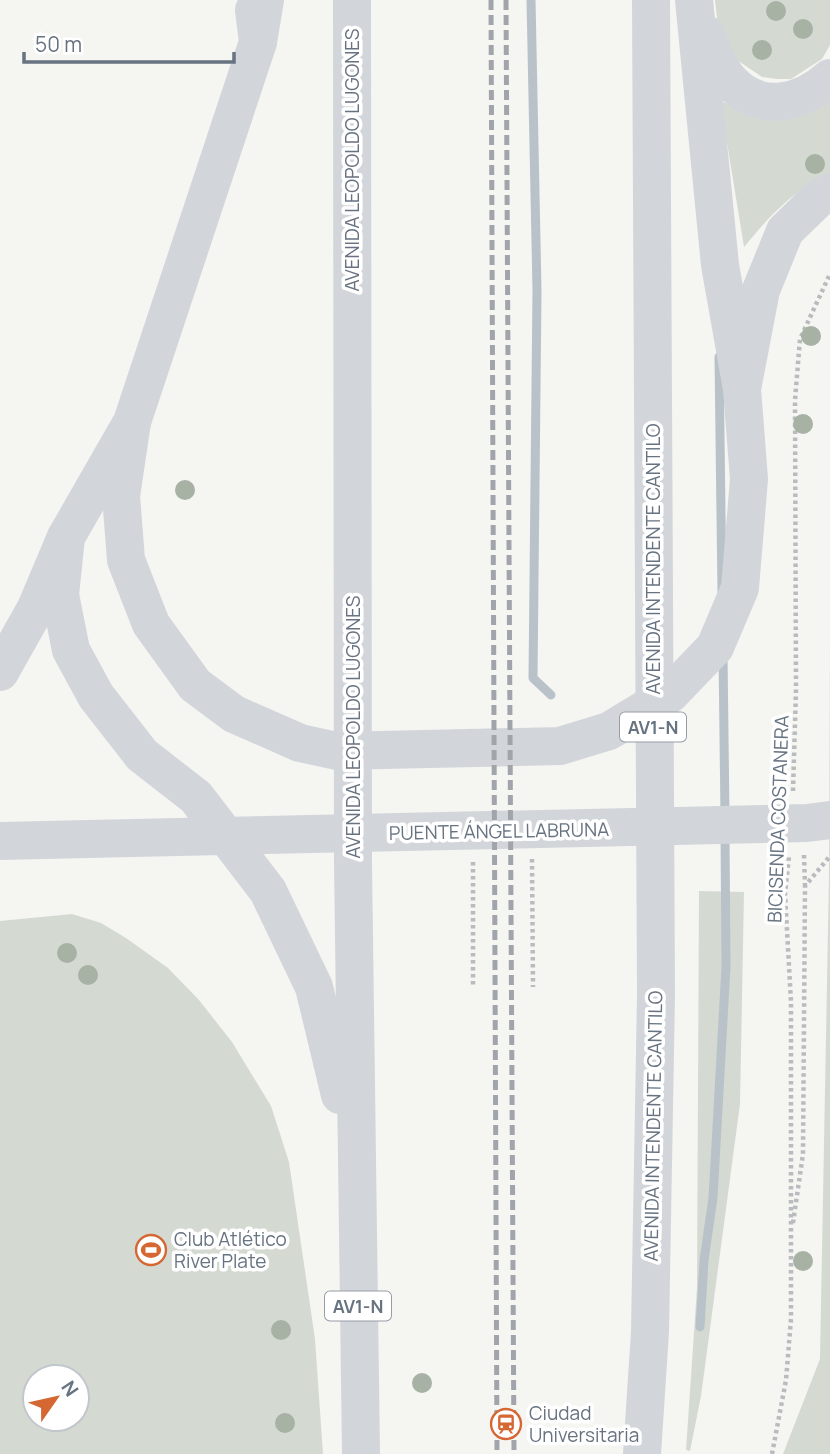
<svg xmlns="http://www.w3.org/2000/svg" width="830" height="1454" font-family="Manrope,sans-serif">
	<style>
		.green { fill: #d4dad2; fill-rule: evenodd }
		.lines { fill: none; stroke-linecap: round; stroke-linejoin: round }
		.stream { stroke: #b9c2c8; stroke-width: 9 }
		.path { stroke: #b9bbbe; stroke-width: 4.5; stroke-dasharray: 3.5 3.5; stroke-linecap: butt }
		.secondary { stroke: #d2d6da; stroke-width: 38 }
		.motorway { stroke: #d2d6da; stroke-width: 38 }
		.rail { stroke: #a1a5ab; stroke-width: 5; stroke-dasharray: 10 5; stroke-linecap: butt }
		.tree { fill: #a7b1a4 }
		.labels { text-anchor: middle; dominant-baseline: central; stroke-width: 7; stroke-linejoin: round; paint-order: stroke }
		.shield { fill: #fff; stroke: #959da7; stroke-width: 2 }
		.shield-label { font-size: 18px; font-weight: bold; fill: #677381 }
		.street-label { font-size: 19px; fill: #677381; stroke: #fff }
		.poi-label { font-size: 19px; fill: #677381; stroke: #fff; text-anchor: start }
	</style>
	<rect width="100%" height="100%" fill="#f5f5f2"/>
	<g class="green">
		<polygon points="715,0 830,0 830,45 822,59 791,79 777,79 762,77 737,60 718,26"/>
		<path d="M720,100L744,114L830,101V175C791,191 770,216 744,247Z"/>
		<polygon points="830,641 830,1454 783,1454 820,1359 829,875"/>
		<polygon points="699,891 744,892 740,1104 701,1396 690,1451 686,1450 697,1288"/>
		<path d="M72,914L101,923L126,938L168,968L199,1000L232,1042L271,1106L289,1162L315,1339L323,1454H0V921ZM35,1377H77V1419H35Z"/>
	</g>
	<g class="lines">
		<g class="stream">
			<polyline points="531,0 537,290 533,678 551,695"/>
			<polyline points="719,357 722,592"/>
			<polyline points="723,655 725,816"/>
			<polyline points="700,1327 704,1260 713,1198 726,967 725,833"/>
		</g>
		<g class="path">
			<polyline points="793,791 796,690 795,400 800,339 830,274"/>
			<polyline points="804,855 805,885"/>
			<polyline points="532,859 533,987"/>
			<polyline points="473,862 473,987"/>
			<polyline points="793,1223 803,1154 805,886 830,856"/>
			<polyline points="772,1454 786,1380 791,1319 791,1002 785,894 789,856"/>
		</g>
		<g class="secondary">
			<polyline points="132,422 121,496 126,560 151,624 195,685 234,714 300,743 337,751 560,746 609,731 670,694 715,647 740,588 749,479 742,389 761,290 785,231 821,196 830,192"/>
			<polyline points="0,672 36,608 66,537 132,422 258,42 254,10"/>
			<polyline points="0,841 807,823 830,820"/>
		</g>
		<g class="motorway">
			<polyline points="352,0 353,863 361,1454"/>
			<polyline points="694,0 720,265 742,389"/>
			<path d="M706,34C712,50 719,70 732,83C761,113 801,104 830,78"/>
			<polyline points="258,42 265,0"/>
			<polyline points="66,537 60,595 71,650 96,696 142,755 196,797 268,891 314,987 340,1095"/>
			<polyline points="642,1454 650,1332 656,995 651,0"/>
		</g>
		<g class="rail">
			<polyline points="491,0 497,1454"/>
			<polyline points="506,0 514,1454"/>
		</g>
	</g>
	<g class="tree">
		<circle cx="776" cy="11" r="10"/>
		<circle cx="803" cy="29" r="10"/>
		<circle cx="762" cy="50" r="10"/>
		<circle cx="815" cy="164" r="10"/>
		<circle cx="811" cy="336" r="10"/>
		<circle cx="803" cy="424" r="10"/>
		<circle cx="185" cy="490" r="10"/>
		<circle cx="67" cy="953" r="10"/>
		<circle cx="88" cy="975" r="10"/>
		<circle cx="803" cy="1261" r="10"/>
		<circle cx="281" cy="1330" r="10"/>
		<circle cx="422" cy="1383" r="10"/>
		<circle cx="285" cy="1423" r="10"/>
	</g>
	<defs>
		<g id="stadium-ring" transform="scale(1.575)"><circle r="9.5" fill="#fff" stroke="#d56733" stroke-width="1.5"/><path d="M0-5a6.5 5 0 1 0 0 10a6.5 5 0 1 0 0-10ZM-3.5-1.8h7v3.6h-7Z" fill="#d56733"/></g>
		<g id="station-ring" transform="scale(1.575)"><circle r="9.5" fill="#fff" stroke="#d56733" stroke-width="1.5"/><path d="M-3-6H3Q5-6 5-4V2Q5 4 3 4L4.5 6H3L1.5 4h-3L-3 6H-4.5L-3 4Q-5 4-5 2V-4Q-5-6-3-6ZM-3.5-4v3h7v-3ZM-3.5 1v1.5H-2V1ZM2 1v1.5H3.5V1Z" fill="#d56733"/></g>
	</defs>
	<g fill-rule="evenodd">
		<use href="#stadium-ring" x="151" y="1250"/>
		<use href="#station-ring" x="506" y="1424"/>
	</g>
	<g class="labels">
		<g class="shield">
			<rect x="620" y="712.5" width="66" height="29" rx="5"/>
			<rect x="325" y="1291.5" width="66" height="29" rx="5"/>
		</g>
		<g class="shield-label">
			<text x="653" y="727">AV1-N</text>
			<text x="358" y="1306">AV1-N</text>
		</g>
		<g class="street-label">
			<text transform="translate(352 160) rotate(-90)">AVENIDA LEOPOLDO LUGONES</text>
			<text transform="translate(653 559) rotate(-90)">AVENIDA INTENDENTE CANTILO</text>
			<text transform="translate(353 727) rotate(-90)">AVENIDA LEOPOLDO LUGONES</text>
			<text transform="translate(778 819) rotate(-88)">BICISENDA COSTANERA</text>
			<text transform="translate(499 831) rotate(-1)">PUENTE ÁNGEL LABRUNA</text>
			<text transform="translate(653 1126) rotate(-89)">AVENIDA INTENDENTE CANTILO</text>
		</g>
		<g class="poi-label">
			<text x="174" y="1239">Club Atlético<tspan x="174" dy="22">River Plate</tspan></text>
			<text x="529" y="1413">Ciudad<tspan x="529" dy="22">Universitaria</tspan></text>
		</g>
	</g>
	<g transform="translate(56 1398) rotate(56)"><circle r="33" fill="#ffffff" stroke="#c2c7cd" stroke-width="2"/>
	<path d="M0-5L12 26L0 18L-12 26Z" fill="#d56733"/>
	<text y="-10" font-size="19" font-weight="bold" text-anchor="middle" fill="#677381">N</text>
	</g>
	<path d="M24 52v10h210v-10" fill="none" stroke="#677381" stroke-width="3.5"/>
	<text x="35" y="52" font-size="21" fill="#677381" stroke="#ffffff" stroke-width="5" paint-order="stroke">50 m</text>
</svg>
